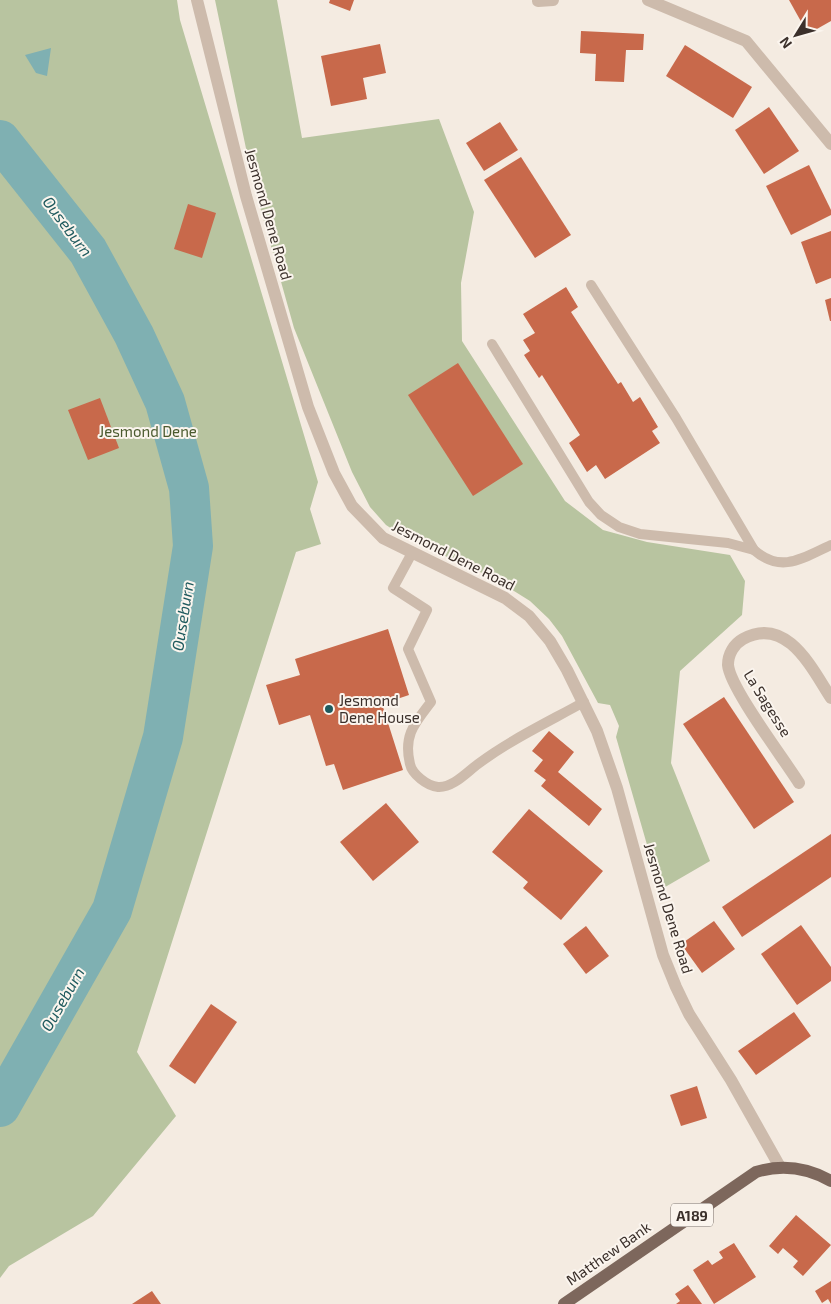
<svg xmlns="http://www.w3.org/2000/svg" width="831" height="1304" font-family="'Exo 2',sans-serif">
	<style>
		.green { fill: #b8c4a0 }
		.water { fill: #7fb0b2 }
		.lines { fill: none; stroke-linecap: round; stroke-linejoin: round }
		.river { stroke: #7fb0b2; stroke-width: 40 }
		.building { fill: #c8694b }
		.lane { stroke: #cdbbac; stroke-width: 10 }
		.street { stroke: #cdbbac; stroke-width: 12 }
		.primary { stroke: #7d675c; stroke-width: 12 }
		.poi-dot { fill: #1f5a5e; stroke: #fbf5ee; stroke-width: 2 }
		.labels { text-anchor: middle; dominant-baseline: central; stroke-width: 4; stroke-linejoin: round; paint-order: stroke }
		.shield { fill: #fbf5ee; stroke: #756b66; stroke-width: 1 }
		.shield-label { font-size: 14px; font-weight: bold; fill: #3b302b }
		.street-label { font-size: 15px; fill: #3b302b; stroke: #fbf5ee }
		.park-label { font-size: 15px; fill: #4a5a2e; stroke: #fbf5ee }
		.poi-label { font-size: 15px; fill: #3b302b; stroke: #fbf5ee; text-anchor: start }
		.water-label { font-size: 16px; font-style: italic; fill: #1f5a5e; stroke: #fbf5ee }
	</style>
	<rect width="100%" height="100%" fill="#f4ebe1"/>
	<g class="green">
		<polygon points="0,0 177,0 180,20 318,482 310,509 321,544 296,552 137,1052 176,1116 93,1216 9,1266 0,1278"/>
		<polygon points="215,0 277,0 302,138 439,119 474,212 461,283 462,341 565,501 603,530 647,542 730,555 745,581 742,615 680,671 671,763 710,861 660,890 616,737 619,726 610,705 598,703 562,636 549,619 530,601 493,578 406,538 386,525 370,507 352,472 294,328 253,182"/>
	</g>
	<polygon class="water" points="51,48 47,76 36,73 25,55"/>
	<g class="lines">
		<polyline class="river" points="0,140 88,251 134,335 165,402 189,488 193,546 163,737 112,910 0,1107"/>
	</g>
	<g class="building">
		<polygon points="330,0 354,0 350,11 329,3"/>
		<polygon points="789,0 831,0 831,21 808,34"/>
		<polygon points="581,31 644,34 643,50 626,50 624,82 595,81 596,54 580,53"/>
		<polygon points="380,44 386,73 363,78 367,99 331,106 321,56"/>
		<polygon points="685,45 752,87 733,118 666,76"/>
		<polygon points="769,107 799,151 764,174 735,130"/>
		<polygon points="500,122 518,150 484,171 466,143"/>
		<polygon points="521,157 571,235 535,258 484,180"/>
		<polygon points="809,165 831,210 831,215 791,235 766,186"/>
		<polygon points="188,204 216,213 202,258 174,249"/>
		<polygon points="831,231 831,278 816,284 801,242"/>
		<polygon points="566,287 578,307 571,312 618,384 621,382 633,402 640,397 658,427 652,431 660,443 605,479 596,465 587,472 569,443 580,435 542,375 539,378 524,355 530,351 523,340 535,333 523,314"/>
		<polygon points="831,298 831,321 830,321 825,300"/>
		<polygon points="458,363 523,464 473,496 408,395"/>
		<polygon points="100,398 119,448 88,460 68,410"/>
		<polygon points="388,629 409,695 382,704 403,770 343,790 334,764 326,766 310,715 279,725 266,685 300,675 295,659"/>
		<polygon points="724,697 794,802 754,829 683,724"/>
		<polygon points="549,731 574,752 558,772 602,809 589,826 541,786 546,780 534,771 543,760 532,751"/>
		<polygon points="386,803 419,842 373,881 340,842"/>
		<polygon points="529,809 603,871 561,920 523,888 528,882 492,852"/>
		<polygon points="831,834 831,877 742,937 722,907"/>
		<polygon points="714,921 735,949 702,973 681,944"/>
		<polygon points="801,925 831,967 831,981 797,1005 761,954"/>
		<polygon points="586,926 609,956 586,974 563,944"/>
		<polygon points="211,1004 237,1022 195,1084 169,1066"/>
		<polygon points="794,1012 811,1036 756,1075 738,1051"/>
		<polygon points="697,1086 707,1118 681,1126 670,1095"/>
		<polygon points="796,1215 831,1245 803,1276 793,1267 798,1261 791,1255 783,1248 778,1254 769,1246"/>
		<polygon points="734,1243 756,1277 714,1304 693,1270 708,1260 712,1265 723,1258 719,1252"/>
		<polygon points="831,1281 831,1304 828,1299 822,1303 815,1291"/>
		<polygon points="688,1285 702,1304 676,1304 680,1301 675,1294"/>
		<polygon points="152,1291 161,1304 132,1304"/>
	</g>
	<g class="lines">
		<g class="lane">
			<path d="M591,285L676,418L754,550C781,574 803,558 831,545"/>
			<polyline points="492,344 589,502 601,515 619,527 640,534 728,543 754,550"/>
			<path d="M412,553L393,588L427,610L408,649L431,702C415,723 403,735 410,764C412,774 427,786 438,787C453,788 467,772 478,764C510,740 548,722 584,702"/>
		</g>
		<g class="street">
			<polyline points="197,0 246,196 308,407 334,473 352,506 383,538 505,598 529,616 550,641 567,670 597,731 617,788 663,955 676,987 689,1014 731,1080 780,1167"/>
			<polyline points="648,0 746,41 831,144"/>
			<polyline points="538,1 553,0"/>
			<path d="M799,783C784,759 730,688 728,665C728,654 734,644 743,639C787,615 812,669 831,698"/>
		</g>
		<path class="primary" d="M564,1304L756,1172C782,1164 808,1168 831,1181"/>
	</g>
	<circle class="poi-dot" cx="329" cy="709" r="5"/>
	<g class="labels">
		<rect class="shield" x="671" y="1203.5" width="42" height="23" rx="4"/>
		<g class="shield-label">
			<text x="692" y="1215">A189</text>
		</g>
		<g class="street-label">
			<text transform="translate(269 214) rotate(74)">Jesmond Dene Road</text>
			<text transform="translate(454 555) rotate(27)">Jesmond Dene Road</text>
			<text transform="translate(768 703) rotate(58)">La Sagesse</text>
			<text transform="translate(669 908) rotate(73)">Jesmond Dene Road</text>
			<text transform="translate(608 1253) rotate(-35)">Matthew Bank</text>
		</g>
		<g class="park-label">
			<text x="148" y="431">Jesmond Dene</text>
		</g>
		<g class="poi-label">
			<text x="339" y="700">Jesmond<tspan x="339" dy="17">Dene House</tspan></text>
		</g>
		<g class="water-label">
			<text transform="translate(68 226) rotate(53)">Ouseburn</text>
			<text transform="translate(182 616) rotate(-81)">Ouseburn</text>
			<text transform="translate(62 999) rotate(-60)">Ouseburn</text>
		</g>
	</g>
	<g transform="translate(796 35) rotate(233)" stroke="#fbf5ee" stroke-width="4" paint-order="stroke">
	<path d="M0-4L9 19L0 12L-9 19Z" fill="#3b302b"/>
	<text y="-8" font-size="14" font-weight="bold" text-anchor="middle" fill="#3b302b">N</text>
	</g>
</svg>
